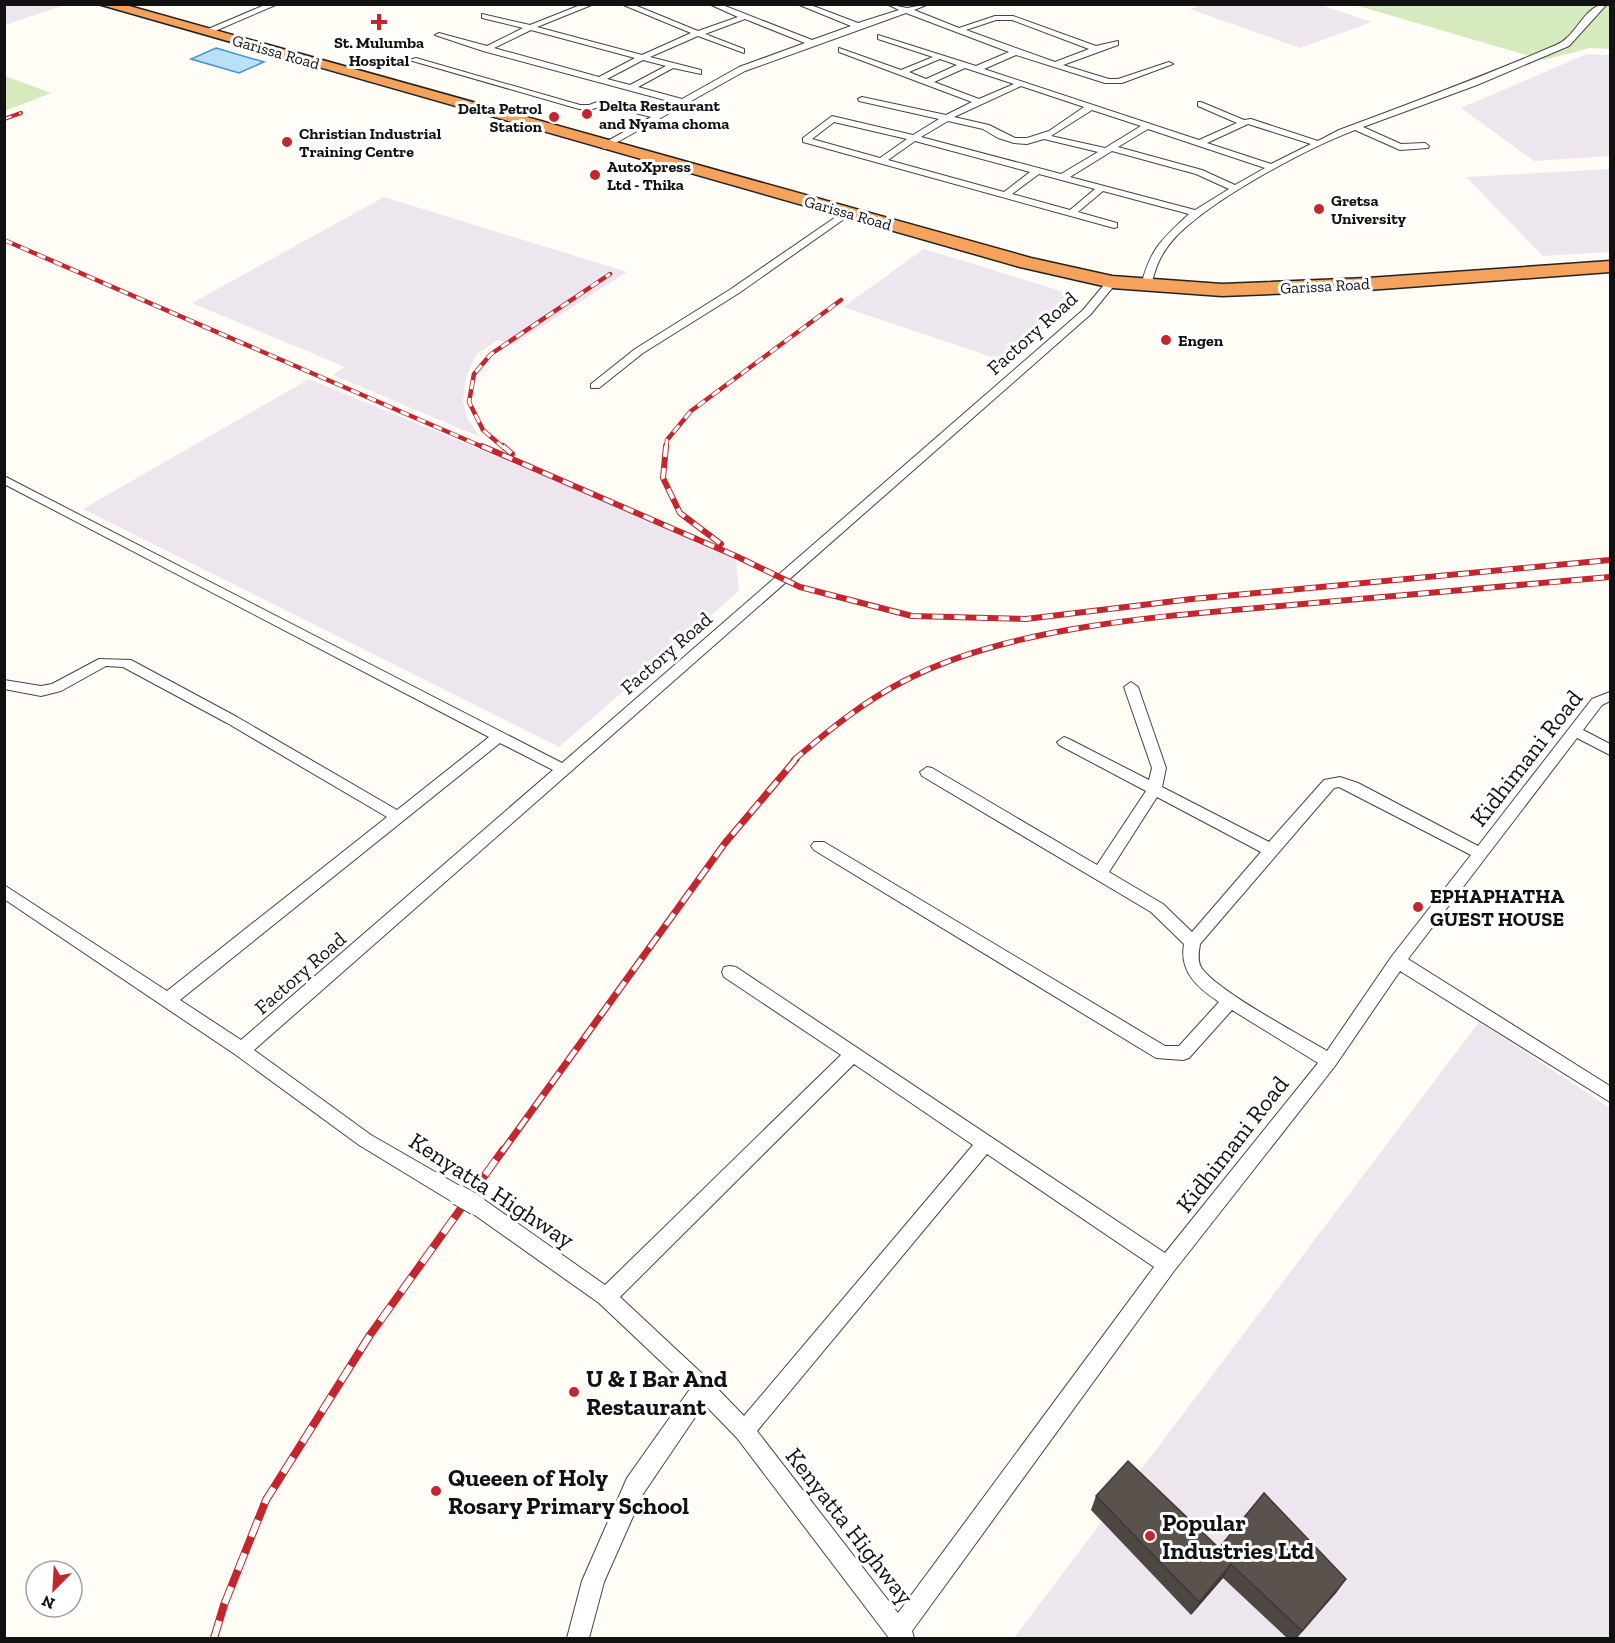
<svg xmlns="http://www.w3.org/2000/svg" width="1615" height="1643" font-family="'Zilla Slab',serif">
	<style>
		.industrial { fill: #eee6ef }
		.green { fill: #d5ebbd }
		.water { fill: #b9e0f7; stroke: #3f96cf; stroke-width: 1.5 }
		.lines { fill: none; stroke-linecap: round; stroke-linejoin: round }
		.street-casing { stroke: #444; stroke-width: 2 }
		.highway-casing { stroke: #222; stroke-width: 3 }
		.street { fill: #fff; fill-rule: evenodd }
		.highway { fill: #f5a25d; fill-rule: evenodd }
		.rail-far4-casing { stroke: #c4262e; stroke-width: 4 }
		.rail-far3-casing { stroke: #c4262e; stroke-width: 4.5 }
		.rail-far2-casing { stroke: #c4262e; stroke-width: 6 }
		.rail-far1-casing { stroke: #c4262e; stroke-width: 7 }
		.rail-casing { stroke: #c4262e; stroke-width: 8 }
		.rail-far4 { stroke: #fff; stroke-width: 2; stroke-dasharray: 8; stroke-linecap: butt }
		.rail-far3 { stroke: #fff; stroke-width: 3; stroke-dasharray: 9; stroke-linecap: butt }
		.rail-far2 { stroke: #fff; stroke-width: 4; stroke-dasharray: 11; stroke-linecap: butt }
		.rail-far1 { stroke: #fff; stroke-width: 4.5; stroke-dasharray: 14; stroke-linecap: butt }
		.rail { stroke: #fff; stroke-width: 6; stroke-dasharray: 18; stroke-linecap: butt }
		.street-bridge-casing { stroke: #444; stroke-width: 22; stroke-linecap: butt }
		.street-bridge { stroke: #fff; stroke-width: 20 }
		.wall { fill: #4d4742 }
		.shaded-wall { fill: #3f3936 }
		.building { fill: #5a524d; stroke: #3f3936; stroke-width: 1.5 }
		.poi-dot { fill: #c4262e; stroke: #fff; stroke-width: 2 }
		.labels { text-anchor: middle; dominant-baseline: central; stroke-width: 6; stroke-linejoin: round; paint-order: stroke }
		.far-poi-label { font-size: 16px; font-weight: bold; fill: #111; stroke: #fff; text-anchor: start }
		.far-street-label { font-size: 16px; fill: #111; stroke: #fff }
		.street-label { font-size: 20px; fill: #111; stroke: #fff }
		.poi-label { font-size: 20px; font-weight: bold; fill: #111; stroke: #fff; text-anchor: start }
		.near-street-label { font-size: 24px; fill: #111; stroke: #fff }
		.near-poi-label { font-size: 24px; font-weight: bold; fill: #111; stroke: #fff; text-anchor: start }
	</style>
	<rect width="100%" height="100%" fill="#fffdf5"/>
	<g class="industrial">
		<polygon points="5,4 65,4 65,5 5,25"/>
		<polygon points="1202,5 1321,5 1372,22 1300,48 1190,9"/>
		<polygon points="1587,54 1610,55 1610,156 1534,161 1461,108"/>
		<polygon points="1610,169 1610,252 1543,256 1466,177"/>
		<polygon points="384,197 627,272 513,345 498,340 477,354 466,376 463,401 467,418 480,437 333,375 345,367 192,303"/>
		<polygon points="924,249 1081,297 1004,361 843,307"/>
		<polygon points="309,379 735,555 739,591 559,747 83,509"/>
		<polygon points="1479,1022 1610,1108 1610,1638 1014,1638"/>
	</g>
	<g class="green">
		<polygon points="1355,5 1610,5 1610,49 1590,48 1543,60"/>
		<polygon points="4,76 5,76 51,93 5,111"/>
	</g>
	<polygon class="water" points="216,48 264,62 239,73 191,59"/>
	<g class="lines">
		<g class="street-casing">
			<g id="street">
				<polygon points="267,4 278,4 208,34 201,32"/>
				<path d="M583,4H594L537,27L642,55L691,33L621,4H632L698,31L738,17L709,4H720L812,40L851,26L797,4H808L858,23L899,10L887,4L907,8L929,4L914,10L959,28L995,16H1013L1096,46L1118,41V45L1063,65L1109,79H1118L1169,62L1173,64L1122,83H1105L1016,55L984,69L1199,140L1237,123L1198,106V102H1201L1244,120L1251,119L1318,141L1339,130C1412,103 1484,76 1556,45C1577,37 1584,4 1607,4L1569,46L1477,85L1363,127L1401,144L1425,143L1429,146L1428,148L1400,150L1355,130C1305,149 1206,202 1172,241C1160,255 1155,269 1151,286L1146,289L1141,286C1150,249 1162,239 1189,214L1103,191L1078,212L1117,223V227L1114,228L803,142V138L832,116L913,135L939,119L859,101L858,99L862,97L946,115L972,102L839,52V48L901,70L933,57L878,39V35L976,66L1009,52L906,13L745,71L605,149L602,148V144L651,117L604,105L590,110L579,109L409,60L416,58L580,105H589L603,100L657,113L676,103L483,51L435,35L439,33L487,46L523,28L482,18V14L530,25ZM745,19L805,43L739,67L682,99L638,87L673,68L701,74V70L650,57L698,36L744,53V49L705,34ZM996,20H1012L1089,49L1055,62L966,30ZM531,30L635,58L599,77L494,48ZM940,59L957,65L926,79L909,72ZM643,60L666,66L630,85L607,79ZM965,68L1014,84L979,99L934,82ZM1021,86L1084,107L1049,131L1027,138H1015L989,125L954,117ZM1092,110L1141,126L1105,148L1051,136ZM948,121L983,129L998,138L1014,143L1027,144L1044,139L1098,152L1061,174L921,137ZM834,122L907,139L880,158L812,139ZM1248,124L1311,144L1271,164L1207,143ZM1148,129L1265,168L1235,185L1202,170L1118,147ZM915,141L1030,172L1004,192L888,160ZM1112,151L1196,174L1229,189L1195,210L1070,177ZM1039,174L1095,189L1070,210L1012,194Z"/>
				<polygon points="846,210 854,212 739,293 643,353 599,388 591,388 591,384 635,349 731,289"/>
				<path d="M1112,279L1117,282L1091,314L254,1050L371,1135L465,1189L467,1195L465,1201L458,1203L451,1201L359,1145L236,1055L4,899V885L167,991L387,817L227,723L123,667L106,666L61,691L41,696L4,689V680L41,686L52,684L99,659L131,660L237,717L397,810L489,737L4,484V476L562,763L1083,310L1108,280ZM500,743L553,770L241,1040L180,1000Z"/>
				<path d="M1131,682L1138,687L1166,768L1162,787L1269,842L1324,780L1340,777L1358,783L1478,846L1592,699L1610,692V701L1602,705L1583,730L1610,744V755L1577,738L1408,959L1610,1086V1102L1400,971L1335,1066L1174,1271L912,1631L914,1638H889L737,1438L704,1404L643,1494L604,1582L589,1638H567L582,1581L627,1478L690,1389L599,1303L469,1211L467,1205L469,1199L476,1197L483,1199L605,1285L841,1055L724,977L722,972L724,967L730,966L736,967L1165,1253L1318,1063L1232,1010L1189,1058L1183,1060L1156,1058L814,850L811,846L814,842H824L1165,1046H1179L1219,1002C1198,988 1179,972 1184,944L1151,912L922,776L920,772L927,767L932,768L1097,865L1146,791L1059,745L1057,742L1064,737L1069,739L1149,780L1152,768L1124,687ZM1339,787L1471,855L1392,956L1327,1051C1300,1035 1214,989 1201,967C1197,960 1199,951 1200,944L1334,788ZM1157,797L1261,852L1192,932L1163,904L1109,872ZM854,1064L973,1145L744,1416L710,1381L620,1297ZM987,1154L1154,1267L898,1613L757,1431Z"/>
			</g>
		</g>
		<g class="highway-casing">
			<polygon id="highway" points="98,4 122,4 1031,258 1112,276 1222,284 1368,278 1610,261 1610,272 1368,290 1222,296 1112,288 1020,267"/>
		</g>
		<use href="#street" class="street"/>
		<use href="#highway" class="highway"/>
		<g class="rail-far4-casing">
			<polyline id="rail-far4" points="4,119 21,113"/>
		</g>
		<g class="rail-far3-casing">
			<g id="rail-far3">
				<polyline points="4,240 485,448"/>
				<polyline points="504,448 483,430 469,402 474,374 491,354 610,274"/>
				<polyline points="666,448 667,440 691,411 841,300"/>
			</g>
		</g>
		<g class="rail-far2-casing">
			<g id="rail-far2">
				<polyline points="482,446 738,557 800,587 912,616 1026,619 1192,599 1610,560"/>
				<polyline points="503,446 512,454"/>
				<polyline points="666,446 663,478 680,513 721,544"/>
				<path d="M794,760C829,730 863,702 904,681C1008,626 1164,616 1280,606C1390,596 1500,587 1610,577"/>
			</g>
		</g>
		<g class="rail-far1-casing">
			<polyline id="rail-far1" points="502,1152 725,843 796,759"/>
		</g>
		<g class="rail-casing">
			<polyline id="rail" points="214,1638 224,1605 266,1500 370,1335 503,1150"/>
		</g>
		<use href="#rail-far4" class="rail-far4"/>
		<use href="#rail-far3" class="rail-far3"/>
		<use href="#rail-far2" class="rail-far2"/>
		<use href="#rail-far1" class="rail-far1"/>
		<use href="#rail" class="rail"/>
		<g class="street-bridge-casing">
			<polyline id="street-bridge" points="458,1195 476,1205"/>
		</g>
		<use href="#street-bridge" class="street-bridge"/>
	</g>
	<polygon class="wall" points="1096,1496 1219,1548 1346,1579 1336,1593 1297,1638 1287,1638 1223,1578 1191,1615 1091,1510"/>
	<g class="shaded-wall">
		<polygon points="1231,1564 1223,1578 1191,1615 1199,1602"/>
		<polygon points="1346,1579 1336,1593 1296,1638 1302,1631"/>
	</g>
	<polygon class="building" points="1128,1461 1219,1548 1264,1493 1346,1579 1302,1631 1231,1564 1199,1602 1096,1496"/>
	<g class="poi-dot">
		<path d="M376 13h6v6h6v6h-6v6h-6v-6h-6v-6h6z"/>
		<circle cx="587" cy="114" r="6"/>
		<circle cx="554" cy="117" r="6"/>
		<circle cx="287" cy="142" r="6"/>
		<circle cx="595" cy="175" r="6"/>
		<circle cx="1319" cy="209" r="6"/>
		<circle cx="1166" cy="340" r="6"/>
		<circle cx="1418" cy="907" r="6"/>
		<circle cx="574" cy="1392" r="6"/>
		<circle cx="436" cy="1491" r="6"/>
		<circle cx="1150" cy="1536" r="6"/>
	</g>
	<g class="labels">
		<g class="far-poi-label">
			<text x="379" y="42" text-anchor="middle">St. Mulumba<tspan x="379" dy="18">Hospital</tspan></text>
			<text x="599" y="105">Delta Restaurant<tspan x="599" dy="18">and Nyama choma</tspan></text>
			<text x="542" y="108" text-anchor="end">Delta Petrol<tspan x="542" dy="18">Station</tspan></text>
			<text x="299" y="133">Christian Industrial<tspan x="299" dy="18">Training Centre</tspan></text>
			<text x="607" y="166">AutoXpress<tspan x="607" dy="18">Ltd - Thika</tspan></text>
			<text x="1331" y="200">Gretsa<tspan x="1331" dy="18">University</tspan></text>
			<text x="1178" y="340">Engen</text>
		</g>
		<g class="far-street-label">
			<text transform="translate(276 52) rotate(16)">Garissa Road</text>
			<text transform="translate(848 213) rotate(16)">Garissa Road</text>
			<text transform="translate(1325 286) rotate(-3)">Garissa Road</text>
		</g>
		<g class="street-label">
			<text transform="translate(1032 333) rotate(-42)">Factory Road</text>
			<text transform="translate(666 653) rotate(-41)">Factory Road</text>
			<text transform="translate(300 973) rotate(-41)">Factory Road</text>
		</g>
		<g class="poi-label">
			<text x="1430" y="896">EPHAPHATHA<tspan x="1430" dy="23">GUEST HOUSE</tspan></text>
		</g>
		<g class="near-street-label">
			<text transform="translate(1526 758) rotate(-52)">Kidhimani Road</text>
			<text transform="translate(1232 1144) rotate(-52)">Kidhimani Road</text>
			<text transform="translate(492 1190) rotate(33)">Kenyatta Highway</text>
			<text transform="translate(850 1526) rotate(52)">Kenyatta Highway</text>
		</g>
		<g class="near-poi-label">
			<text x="586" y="1378">U &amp; I Bar And<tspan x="586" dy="28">Restaurant</tspan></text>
			<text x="448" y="1477">Queeen of Holy<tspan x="448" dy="28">Rosary Primary School</tspan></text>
			<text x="1162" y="1522">Popular<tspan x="1162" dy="28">Industries Ltd</tspan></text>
		</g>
	</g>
	<rect width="1615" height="1643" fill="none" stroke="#111111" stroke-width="12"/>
	<g transform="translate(54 1589) rotate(204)"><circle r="28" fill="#ffffff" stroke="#a0a0a0" stroke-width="1.5"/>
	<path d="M0-4.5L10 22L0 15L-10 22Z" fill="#c4262e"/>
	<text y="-9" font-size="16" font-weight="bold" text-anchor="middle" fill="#111111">N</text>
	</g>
</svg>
